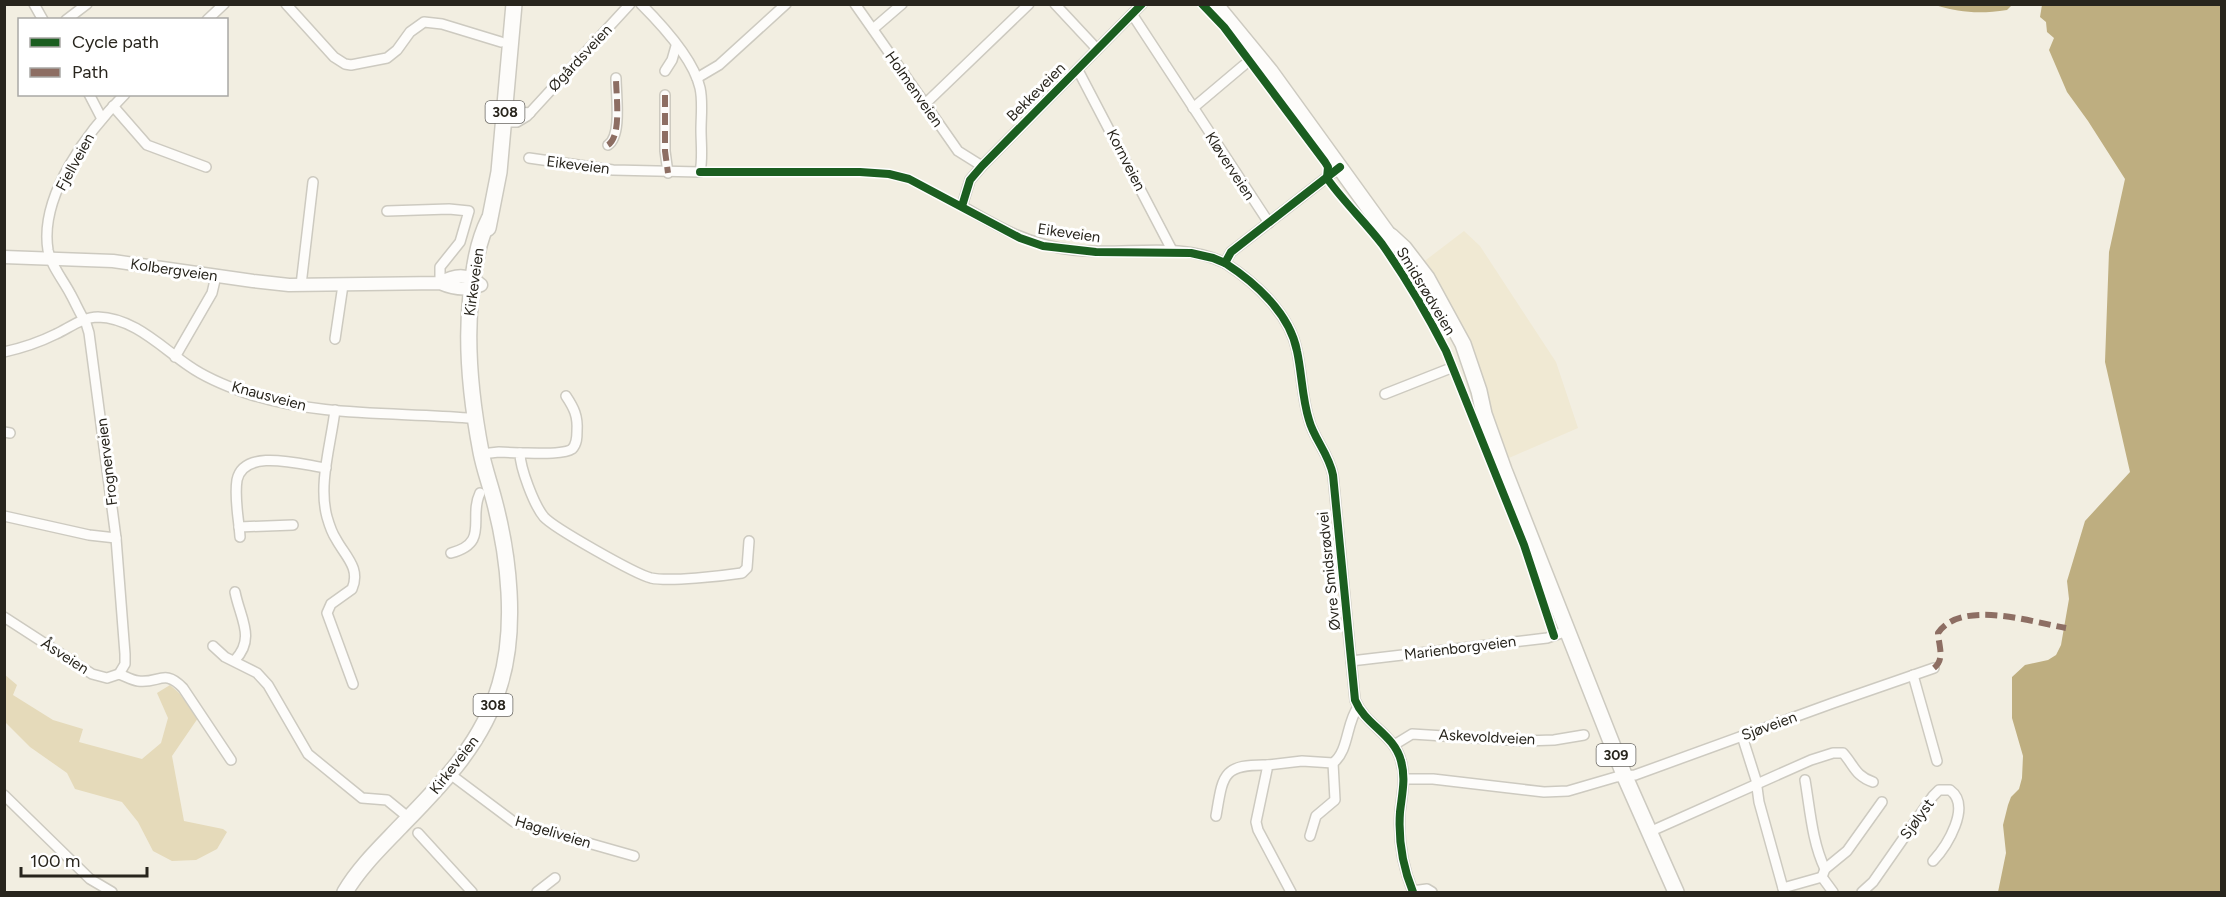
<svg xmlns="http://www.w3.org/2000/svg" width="2226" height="897" font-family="Figtree,sans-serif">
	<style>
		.built { fill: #f0e9d3 }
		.green { fill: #e5daba }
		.water { fill: #beae80 }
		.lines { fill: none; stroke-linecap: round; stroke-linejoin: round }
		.minor-casing { stroke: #cdcac0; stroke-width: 12 }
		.tertiary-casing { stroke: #cdcac0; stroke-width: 15 }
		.primary-casing { stroke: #cdcac0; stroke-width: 18 }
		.minor { stroke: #fdfcfa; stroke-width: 9 }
		.tertiary { stroke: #fdfcfa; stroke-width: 12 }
		.primary { stroke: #fdfcfa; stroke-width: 15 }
		.quiet { stroke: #8d6e63; stroke-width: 6; stroke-dasharray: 12 6; stroke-linecap: butt }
		.cycleway-casing { stroke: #fff; stroke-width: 11 }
		.cycleway { stroke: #1b5e20; stroke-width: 8 }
		.labels { text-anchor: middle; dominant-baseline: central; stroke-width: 6; stroke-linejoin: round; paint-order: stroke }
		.shield { fill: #fff; stroke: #686661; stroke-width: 1.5 }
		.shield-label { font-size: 14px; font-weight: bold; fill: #28251d }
		.street-label { font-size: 15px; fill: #28251d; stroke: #fff }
	</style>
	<rect width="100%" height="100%" fill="#f2eee1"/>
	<polygon class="built" points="1464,231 1480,246 1556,362 1578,428 1509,458 1484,389 1422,263"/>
	<polygon class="green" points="4,674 17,685 13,695 53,720 83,729 79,742 142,759 161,743 168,718 157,693 170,685 179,693 198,718 172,756 184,821 223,829 227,832 217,849 196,860 172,861 153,851 138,822 122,802 75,789 67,773 30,747 5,722"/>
	<g class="water">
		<path d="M1935,5L2012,4V5L2007,10C1980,14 1961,13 1935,5Z"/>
		<polygon points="2042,5 2221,5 2221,892 1998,892 2006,853 2003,825 2008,805 2011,797 2019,789 2022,778 2023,756 2012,718 2012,677 2025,665 2048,660 2056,655 2061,645 2069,599 2067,581 2085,521 2130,472 2105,362 2109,252 2125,179 2088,121 2067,92 2049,50 2054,38 2047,32 2046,22 2040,17"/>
	</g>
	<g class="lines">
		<g class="minor-casing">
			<g id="minor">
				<polyline points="34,4 43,20"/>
				<polyline points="286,4 334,57 345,64 351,65 387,58 397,50 410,32 424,22 442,24 501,42"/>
				<polyline points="855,4 958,151 982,166"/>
				<polyline points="1055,4 1097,49"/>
				<path d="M1142,4L982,166L970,180L962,206C1000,228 1029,245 1073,250C1123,256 1179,240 1225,263L1231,252L1340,167"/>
				<polyline points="1132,14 1269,223"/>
				<polyline points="66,20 87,4"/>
				<polyline points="207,20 224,4"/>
				<polyline points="873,29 902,4"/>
				<polyline points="665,71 672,60 676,46"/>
				<polyline points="1076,71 1080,74 1173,252"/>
				<polyline points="697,78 719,65 786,4"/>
				<polyline points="89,94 102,119"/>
				<polyline points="665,95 665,151 668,173"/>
				<polyline points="925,104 1029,4"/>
				<polyline points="113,106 147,145 206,167"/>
				<polyline points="505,107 518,112 530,113"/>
				<polyline points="1193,108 1244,65"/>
				<polyline points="504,122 517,122 527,116 630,4"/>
				<path d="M608,145C622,136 616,95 616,78"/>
				<path d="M529,158L613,170L700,172C703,159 701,144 701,130C701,116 703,101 700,88C694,60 661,24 641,4"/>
				<polyline points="387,211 449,209 469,211 460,242 440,267 440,283"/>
				<path d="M1225,263C1256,283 1290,314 1297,351C1302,374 1302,398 1309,420C1314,439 1329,454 1333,475L1355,700C1365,725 1394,734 1401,761C1406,778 1402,794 1400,812C1398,841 1402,865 1413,892"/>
				<polyline points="301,285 313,182"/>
				<polyline points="335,339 343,285"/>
				<path d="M4,352C22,348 40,342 56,334C69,328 83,317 98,317C134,318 161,347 189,366C206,378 226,386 246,393C317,417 394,412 468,418"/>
				<polyline points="175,357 212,293 216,276"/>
				<polyline points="1385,394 1451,368"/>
				<path d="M335,410C331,444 318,484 327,517C329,524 332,533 336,539C345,556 361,568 352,589L331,604L327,613L353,684"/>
				<polyline points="4,432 10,433"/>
				<path d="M520,453C531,453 564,455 572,449C577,444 577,437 577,431C578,416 574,408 566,396"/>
				<path d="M481,454L499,452L520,453C520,468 534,505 544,517C554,528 635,574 651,578C669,582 722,576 742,573L747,568L749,541"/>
				<polyline points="4,516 89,535 116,538"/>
				<polyline points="239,527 293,525"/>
				<path d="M240,537C239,519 234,499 237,480C244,447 302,465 326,468"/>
				<path d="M451,553C490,543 468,518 480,493"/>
				<path d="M4,617L92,674L107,678L119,674C125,676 131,680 138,681C159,684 164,668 183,688L231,760"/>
				<polyline points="213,646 225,657 257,673 268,685 308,754 362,798 387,800 409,818"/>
				<path d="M235,660C256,638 240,618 235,592"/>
				<polyline points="1351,661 1547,638 1567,631"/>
				<path d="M119,674L125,664V654L116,538L89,333L86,323C80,314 76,304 71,295C64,281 51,266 48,250C39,195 89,130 125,94"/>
				<polyline points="1913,675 1937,761"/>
				<polyline points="1742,736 1756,780 1759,802 1784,892"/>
				<polyline points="1394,745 1412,734 1524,741 1554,740 1584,735"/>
				<polyline points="450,774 514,822 634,856"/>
				<polyline points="1404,779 1433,779 1544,792 1568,791 1616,777 1635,775 1833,703 1934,668"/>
				<path d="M1805,780C1810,809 1812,842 1825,869"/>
				<polyline points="4,795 90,879 112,892"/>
				<path d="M1216,816C1223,775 1222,764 1268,765"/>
				<path d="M1656,829L1811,760L1833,753H1843C1854,765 1855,776 1873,782"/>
				<polyline points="418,833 472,892"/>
				<polyline points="1310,836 1316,816 1335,800 1333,763"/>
				<polyline points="1822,877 1825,869 1847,851 1882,802"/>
				<polyline points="1783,888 1822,877 1833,892"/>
				<polyline points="1412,891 1427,889 1432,892"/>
				<polyline points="537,892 555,878"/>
				<path d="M1291,892L1258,830L1256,822L1268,765L1302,761L1333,763C1349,751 1346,723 1358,707"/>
				<path d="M1862,892L1873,882L1933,796L1939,790H1950C1972,806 1947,846 1933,861"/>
			</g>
		</g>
		<g class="tertiary-casing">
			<path id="tertiary" d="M4,257L113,261L253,281L289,285L440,283C454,289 467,291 481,285C468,273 455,274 440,283"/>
		</g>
		<g class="primary-casing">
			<g id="primary">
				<polyline points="1215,4 1270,71 1395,244"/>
				<polyline points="488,228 499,172 514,4"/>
				<polyline points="1391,236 1404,248 1427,278 1463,344 1479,391 1484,414 1504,470 1625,777 1676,892"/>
				<path d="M345,892C359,868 380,848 400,827C442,784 483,743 500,684C517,628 509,556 494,500C490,484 484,468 481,452C471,400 465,347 471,294C474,268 477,243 489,219"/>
			</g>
		</g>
		<use href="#minor" class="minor"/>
		<use href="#tertiary" class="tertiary"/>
		<use href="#primary" class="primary"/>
		<g class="quiet">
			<polyline points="665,95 665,151 668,173"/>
			<path d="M608,145C622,136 616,95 616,78"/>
			<path d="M1934,668C1945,659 1939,647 1938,633C1961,599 2032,622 2066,628"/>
		</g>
		<g class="cycleway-casing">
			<g id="cycleway">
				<path d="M1202,4L1224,27L1325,162L1328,167L1327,178L1329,181C1345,203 1365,222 1382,244C1406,278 1427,314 1446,351L1524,545L1554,636"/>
				<polyline points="700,172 860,172 889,174 909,179 1020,238 1043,246 1096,252 1191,253 1213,258 1225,263 1231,252 1340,167"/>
				<polyline points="962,206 970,180 982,166 1142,4"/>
				<path d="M1225,263C1256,283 1290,314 1297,351C1302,374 1302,398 1309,420C1314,439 1329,454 1333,475L1355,700C1365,725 1394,734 1401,761C1406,778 1402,794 1400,812C1398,841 1402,865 1413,892"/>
			</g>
		</g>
		<use href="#cycleway" class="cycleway"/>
	</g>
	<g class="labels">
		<g class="shield">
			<rect x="485.5" y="101" width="39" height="22" rx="4.5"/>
			<rect x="473.5" y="694" width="39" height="22" rx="4.5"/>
			<rect x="1596.5" y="744" width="39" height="22" rx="4.5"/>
		</g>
		<g class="shield-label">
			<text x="505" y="112">308</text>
			<text x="493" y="705">308</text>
			<text x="1616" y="755">309</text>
		</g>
		<g class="street-label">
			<text transform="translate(580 58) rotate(-47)">Øgårdsveien</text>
			<text transform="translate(914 89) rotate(55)">Holmenveien</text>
			<text transform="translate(1036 92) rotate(-45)">Bekkeveien</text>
			<text transform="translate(1126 160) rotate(63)">Kornveien</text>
			<text transform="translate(75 162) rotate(-61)">Fjellveien</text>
			<text transform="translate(578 165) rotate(7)">Eikeveien</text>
			<text transform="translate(1230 166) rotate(57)">Kløverveien</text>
			<text transform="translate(1069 233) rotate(8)">Eikeveien</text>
			<text transform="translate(174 270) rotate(8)">Kolbergveien</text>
			<text transform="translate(474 282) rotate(-82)">Kirkeveien</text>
			<text transform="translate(1426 291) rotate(59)">Smidsrødveien</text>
			<text transform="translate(269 396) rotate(15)">Knausveien</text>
			<text transform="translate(107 462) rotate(-97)">Frognerveien</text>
			<text transform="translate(1329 571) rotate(-96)">Øvre Smidsrødvei</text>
			<text transform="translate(1460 648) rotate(-7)">Marienborgveien</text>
			<text transform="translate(65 656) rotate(33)">Åsveien</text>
			<text transform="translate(1769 726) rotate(-20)">Sjøveien</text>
			<text transform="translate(1487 737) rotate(3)">Askevoldveien</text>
			<text transform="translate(454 765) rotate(-52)">Kirkeveien</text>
			<text transform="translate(1917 819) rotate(-54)">Sjølyst</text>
			<text transform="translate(553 832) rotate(17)">Hageliveien</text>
		</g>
	</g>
	<rect width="2226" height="897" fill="none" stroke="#28251d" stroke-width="12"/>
	<rect x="18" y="18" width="210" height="78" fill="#ffffff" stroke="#a9a8a5" stroke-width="1.5"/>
	<rect x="30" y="38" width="30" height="9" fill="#1b5e20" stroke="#a9a8a5" stroke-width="1.5"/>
	<text x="72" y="48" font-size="18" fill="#28251d">Cycle path</text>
	<rect x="30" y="68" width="30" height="9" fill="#8d6e63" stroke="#a9a8a5" stroke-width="1.5"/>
	<text x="72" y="78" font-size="18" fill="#28251d">Path</text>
	<path d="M21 867v9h126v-9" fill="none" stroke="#28251d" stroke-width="3"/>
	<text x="30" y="867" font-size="18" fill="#28251d" stroke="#ffffff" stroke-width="4.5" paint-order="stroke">100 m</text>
</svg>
